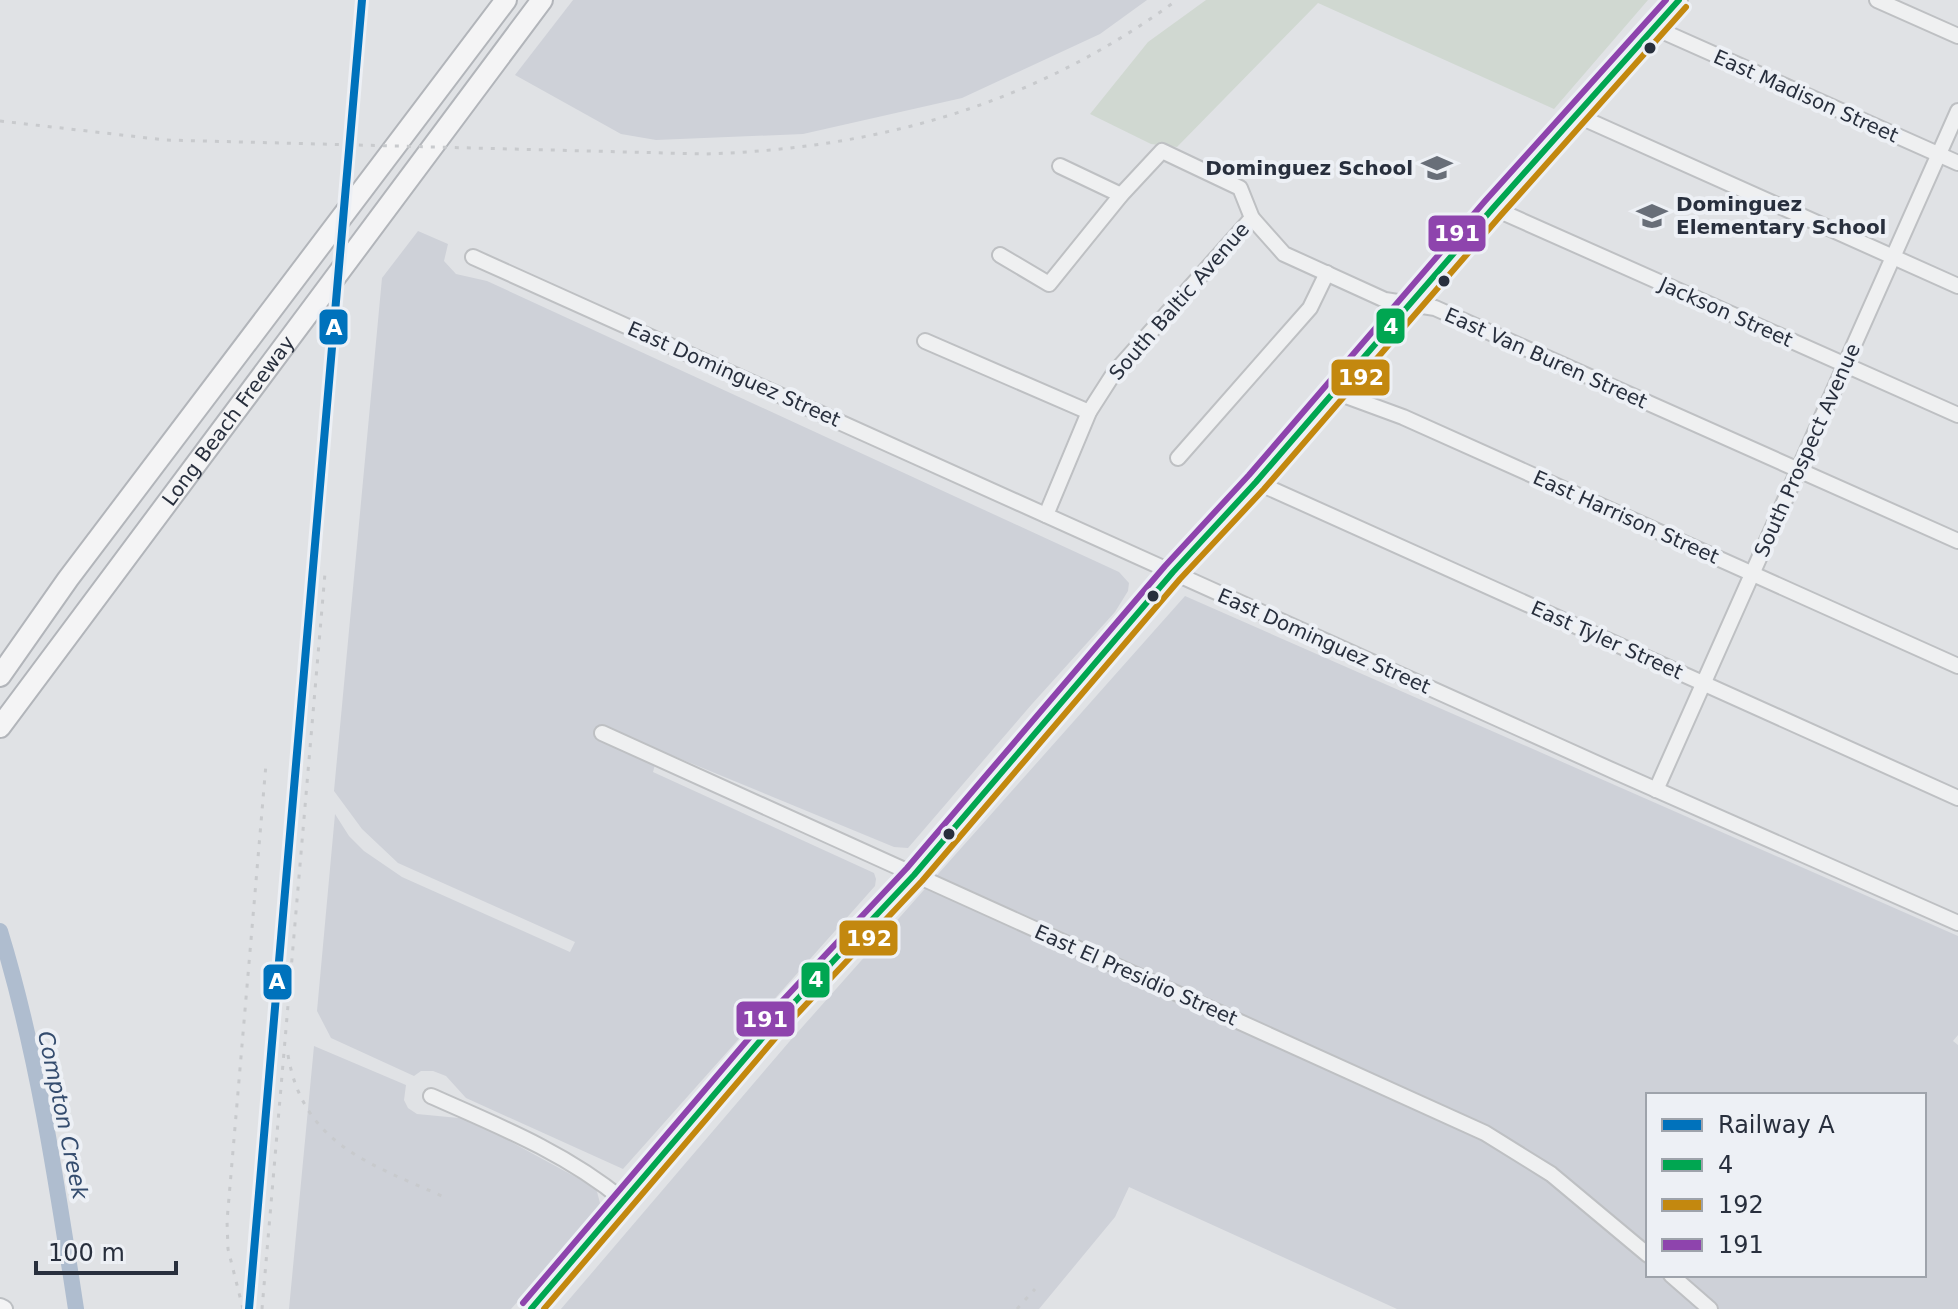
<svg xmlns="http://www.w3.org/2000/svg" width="1958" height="1309" font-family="'DejaVu Sans',sans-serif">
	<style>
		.built { fill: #ced1d8; fill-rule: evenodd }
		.green { fill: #d0d8d1 }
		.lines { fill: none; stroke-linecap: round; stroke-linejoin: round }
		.river { stroke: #afbdcf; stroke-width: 16 }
		.minor-casing { stroke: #bec0c3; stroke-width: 18 }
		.major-casing { stroke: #bcbfc3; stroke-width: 20 }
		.highway-casing { stroke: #b2b5ba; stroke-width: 24 }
		.minor { stroke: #eff0f1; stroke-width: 14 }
		.major { stroke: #f4f4f5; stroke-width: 16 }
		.highway { stroke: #f4f4f5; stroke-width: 20 }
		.rail { stroke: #c8cacd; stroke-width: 3; stroke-dasharray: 4 8; stroke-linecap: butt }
		.bus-1-casing { stroke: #edf0f5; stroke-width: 12 }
		.bus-2-casing { stroke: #edf0f5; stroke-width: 12 }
		.bus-3-casing { stroke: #edf0f5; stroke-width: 12 }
		.bus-1 { stroke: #00a651; stroke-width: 6 }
		.bus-2 { stroke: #c3880f; stroke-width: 6 }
		.bus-3 { stroke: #8e44ad; stroke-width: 6 }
		.rail-1-casing { stroke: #edf0f5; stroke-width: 14 }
		.rail-1 { stroke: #0072bc; stroke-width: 8 }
		.bus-dot { fill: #282f3d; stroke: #edf0f5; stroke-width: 3 }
		.labels { text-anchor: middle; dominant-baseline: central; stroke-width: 8; stroke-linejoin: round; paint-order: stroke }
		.street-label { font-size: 20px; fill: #282f3d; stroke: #edf0f5 }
		.poi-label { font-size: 20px; font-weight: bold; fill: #282f3d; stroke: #edf0f5; text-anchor: end }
		.water-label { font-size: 22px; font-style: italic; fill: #344c6e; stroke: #edf0f5 }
		.line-badge { stroke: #edf0f5; stroke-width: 3 }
		.badge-label { font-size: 22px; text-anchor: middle; font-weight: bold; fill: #fff }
	</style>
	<rect width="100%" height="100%" fill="#e0e2e5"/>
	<g class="built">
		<polygon points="573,0 1147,0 1100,34 962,98 803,134 656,140 621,134 515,75"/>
		<polygon points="418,231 448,244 444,261 456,274 487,281 1119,572 1129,583 1128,591 1115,612 1032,704 908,848 894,847 659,750 653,772 874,873 876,879 875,886 623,1169 466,1098 446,1076 433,1071 421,1071 414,1076 331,1038 317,1011 335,814 349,836 364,851 402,877 570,952 575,942 398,863 362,829 334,791 382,278"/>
		<path d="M1185,596L1958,936V1035L1953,1041L1958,1045V1309H1397L1129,1187L1115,1217L1039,1309H561L789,1042ZM1648,1095H1924V1275H1648Z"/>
		<polygon points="314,1046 406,1085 404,1100 408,1108 417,1114 469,1119 596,1188 600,1203 597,1212 511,1309 289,1309"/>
	</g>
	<polygon class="green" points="1206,0 1648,0 1554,109 1318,3 1177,147 1151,144 1090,114 1148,42"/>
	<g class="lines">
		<path class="river" d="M0,931C37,1051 57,1185 76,1309"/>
		<g class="minor-casing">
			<g id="minor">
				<polyline points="1877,0 1958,36"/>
				<polyline points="1655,28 1958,163"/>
				<polyline points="1576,115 1958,286"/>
				<polyline points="1060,166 1121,195"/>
				<polyline points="1493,208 1958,415"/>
				<polyline points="1000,255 1049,284 1121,195 1162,151 1240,188 1252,218 1284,254 1385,300 1435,308 1958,541"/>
				<polyline points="473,257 1616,772 1958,923"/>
				<polyline points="925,341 1089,412"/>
				<polyline points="1335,392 1403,417 1958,666"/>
				<polyline points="1178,458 1310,308 1327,273"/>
				<polyline points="1256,482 1958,798"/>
				<polyline points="1046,515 1089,412 1114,373 1252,218"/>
				<polyline points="602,733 1485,1133 1551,1174 1648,1255"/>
				<polyline points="1656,790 1958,111"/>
				<path d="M431,1096C499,1126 566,1153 623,1200"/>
				<polyline points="1671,1275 1710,1309"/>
			</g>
		</g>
		<g class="major-casing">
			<g id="major">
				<polyline points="0,1307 4,1309"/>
				<polyline points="531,1309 776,1022 914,875 1173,572 1256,482 1493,208 1679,0"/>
			</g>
		</g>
		<g class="highway-casing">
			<g id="highway">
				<polyline points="0,676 68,579 506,0"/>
				<path id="s1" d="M0,727L542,0"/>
			</g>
		</g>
		<use href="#minor" class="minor"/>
		<use href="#major" class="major"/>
		<use href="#highway" class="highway"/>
		<g class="rail">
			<path d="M0,121L165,140L704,154C878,149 1036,104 1177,0"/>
			<path d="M288,1055C303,1145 371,1164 444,1197"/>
			<polyline points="243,1309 228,1249 227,1221 266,764"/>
			<polyline points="262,1309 325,573"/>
			<polyline points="1017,1309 1035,1289"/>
		</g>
		<g class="bus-1-casing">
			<polyline id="bus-1" points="531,1309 776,1022 914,875 1173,572 1256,482 1493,208 1679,0"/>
		</g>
		<g class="bus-2-casing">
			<polyline id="bus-2" points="544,1309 783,1029 922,881 1180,579 1264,489 1501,215 1686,7"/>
		</g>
		<g class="bus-3-casing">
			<polyline id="bus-3" points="523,1303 768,1016 907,868 1165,566 1249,475 1485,201 1666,0"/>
		</g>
		<use href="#bus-1" class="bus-1"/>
		<use href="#bus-2" class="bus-2"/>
		<use href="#bus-3" class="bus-3"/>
		<g class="rail-1-casing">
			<polyline id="rail-1" points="249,1309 362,0"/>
		</g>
		<use href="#rail-1" class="rail-1"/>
	</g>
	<defs>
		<g id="school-bare" transform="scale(2.4)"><path d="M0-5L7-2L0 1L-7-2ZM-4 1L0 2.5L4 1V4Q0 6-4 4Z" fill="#686e78" stroke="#edf0f5" stroke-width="2.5" paint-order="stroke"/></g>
	</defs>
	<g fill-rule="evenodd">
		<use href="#school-bare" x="1437" y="168"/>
		<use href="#school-bare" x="1652" y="216"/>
	</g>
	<g class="bus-dot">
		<circle cx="1650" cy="48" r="7"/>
		<circle cx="1444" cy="281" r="7"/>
		<circle cx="1153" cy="596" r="7"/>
		<circle cx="949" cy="834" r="7"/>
	</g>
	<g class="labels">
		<g class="street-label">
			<text transform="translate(1806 96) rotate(24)">East Madison Street</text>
			<text transform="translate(1179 301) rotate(-49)">South Baltic Avenue</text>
			<text transform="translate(1726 312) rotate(24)">Jackson Street</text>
			<text transform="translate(1546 358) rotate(24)">East Van Buren Street</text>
			<text transform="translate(734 374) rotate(24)">East Dominguez Street</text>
			<text stroke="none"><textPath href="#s1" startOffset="382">Long Beach Freeway</textPath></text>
			<text transform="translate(1807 450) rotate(-66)">South Prospect Avenue</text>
			<text transform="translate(1626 517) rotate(24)">East Harrison Street</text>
			<text transform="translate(1607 640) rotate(24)">East Tyler Street</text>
			<text transform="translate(1324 641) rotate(24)">East Dominguez Street</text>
			<text transform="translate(1136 975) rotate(24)">East El Presidio Street</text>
		</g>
		<g class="poi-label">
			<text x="1413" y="168">Dominguez School</text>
			<text x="1676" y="204" text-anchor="start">Dominguez<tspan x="1676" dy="23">Elementary School</tspan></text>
		</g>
		<g class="water-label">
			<text transform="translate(63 1115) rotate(78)">Compton Creek</text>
		</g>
	</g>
	<g class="line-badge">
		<rect x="1427" y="214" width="60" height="39" rx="8" fill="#8e44ad"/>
		<rect x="1375" y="307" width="31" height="38" rx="8" fill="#00a651"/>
		<rect x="318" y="308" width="31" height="38" rx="8" fill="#0072bc"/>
		<rect x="1330" y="358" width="61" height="39" rx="8" fill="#c3880f"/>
		<rect x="838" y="919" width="61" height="38" rx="8" fill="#c3880f"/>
		<rect x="800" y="961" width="31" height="38" rx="8" fill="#00a651"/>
		<rect x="262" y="963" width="31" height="38" rx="8" fill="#0072bc"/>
		<rect x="735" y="1000" width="61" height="38" rx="8" fill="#8e44ad"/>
	</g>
	<g class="badge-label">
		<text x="1457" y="241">191</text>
		<text x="1391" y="334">4</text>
		<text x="334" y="335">A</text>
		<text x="1361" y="385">192</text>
		<text x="869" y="946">192</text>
		<text x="816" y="987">4</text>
		<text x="277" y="989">A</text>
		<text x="765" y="1027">191</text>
	</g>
	<rect x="1646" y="1093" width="280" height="184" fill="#edf0f5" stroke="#9ea3ab" stroke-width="2"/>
	<rect x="1662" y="1119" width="40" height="12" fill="#0072bc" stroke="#9ea3ab" stroke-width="2"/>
	<text x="1718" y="1133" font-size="24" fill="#282f3d">Railway A</text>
	<rect x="1662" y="1159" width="40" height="12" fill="#00a651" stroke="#9ea3ab" stroke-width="2"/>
	<text x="1718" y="1173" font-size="24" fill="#282f3d">4</text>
	<rect x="1662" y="1199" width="40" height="12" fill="#c3880f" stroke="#9ea3ab" stroke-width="2"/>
	<text x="1718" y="1213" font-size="24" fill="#282f3d">192</text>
	<rect x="1662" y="1239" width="40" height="12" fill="#8e44ad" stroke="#9ea3ab" stroke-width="2"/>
	<text x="1718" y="1253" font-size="24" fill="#282f3d">191</text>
	<path d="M36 1261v12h140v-12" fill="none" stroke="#282f3d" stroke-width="4"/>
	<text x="48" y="1261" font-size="24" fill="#282f3d" stroke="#edf0f5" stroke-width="6" paint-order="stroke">100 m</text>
</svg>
